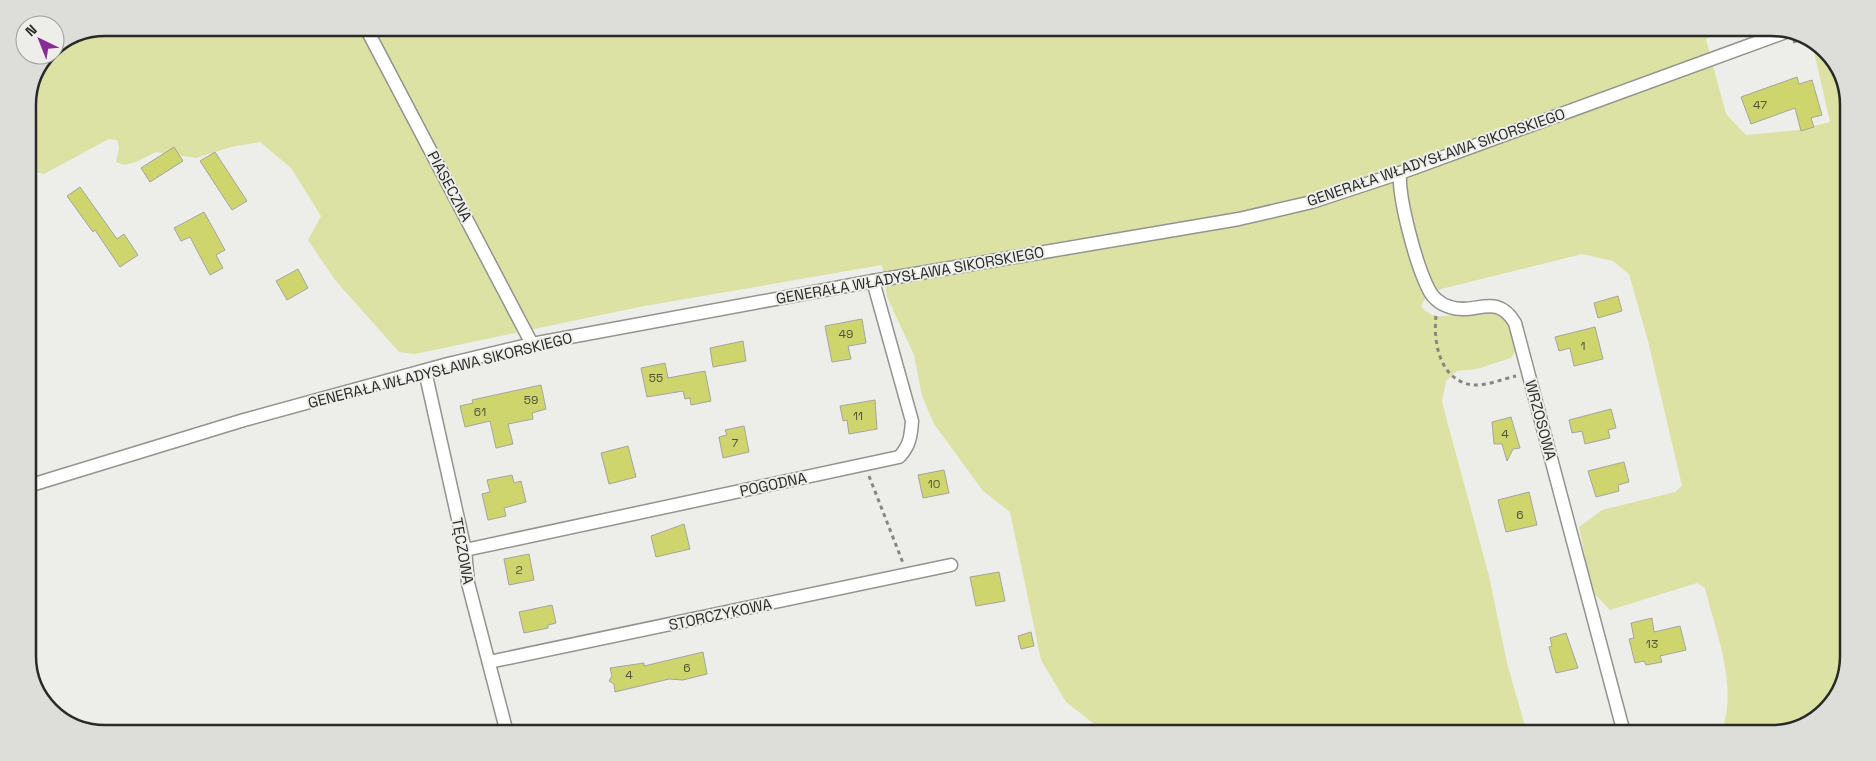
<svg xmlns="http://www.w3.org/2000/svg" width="1876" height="761" font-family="'Space Grotesk',sans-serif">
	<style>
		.green { fill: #dce2a4 }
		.building { fill: #ced56d; stroke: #a5a5a1 }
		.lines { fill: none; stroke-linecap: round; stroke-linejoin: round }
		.street-casing { stroke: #93938f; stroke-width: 15 }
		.path { stroke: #868683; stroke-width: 3; stroke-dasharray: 4 4; stroke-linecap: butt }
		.street { stroke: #fff; stroke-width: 12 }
		.labels { text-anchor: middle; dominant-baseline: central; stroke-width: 4; stroke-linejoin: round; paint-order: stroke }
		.number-label { font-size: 12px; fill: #525438 }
		.street-label { font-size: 15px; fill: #292927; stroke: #edeee9 }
		.rim { fill: none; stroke: #292927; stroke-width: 2.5 }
	</style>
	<rect width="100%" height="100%" fill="#edeee9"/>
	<path class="green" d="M105,28L1721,33L1706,39L1726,114L1746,135L1798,130L1830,122L1812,43L1833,58L1848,100L1843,685L1814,720L1771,733H1721C1739,687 1716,634 1705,588L1697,583L1610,610L1592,591L1579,527L1602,510L1675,492L1682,486L1648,341L1629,274L1613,261L1582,254L1441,289L1426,297L1421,306C1445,340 1501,271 1518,348L1511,358L1477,369L1457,371L1446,381L1442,402L1489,576L1507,663L1527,733L1103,731L1066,702L1041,660L1010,512L983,491L934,424L922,396L914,355L887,297L882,265L639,307L415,354L399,352L335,280L308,240L321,216L291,168L260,142L231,147L196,158L156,152L136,162L124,165L116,162L119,147L117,140L109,139L44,174L28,170V146L37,124L38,92L34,87L48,55H55V48Z"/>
	<g class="building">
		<polygon points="1797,77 1799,84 1812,80 1822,115 1811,118 1814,127 1801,131 1795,108 1751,124 1741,97"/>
		<polygon points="174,147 183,161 150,182 141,168"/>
		<polygon points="215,152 247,201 232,210 200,161"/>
		<polygon points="80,187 117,239 124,234 138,255 120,267 95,230 93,232 67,196"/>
		<polygon points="204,212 225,250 216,255 223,268 210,275 190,237 181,241 174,228"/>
		<polygon points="298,269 308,288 287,300 276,281"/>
		<polygon points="1618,296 1622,311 1598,318 1594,303"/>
		<polygon points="862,319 866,343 848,346 851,359 832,362 825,326"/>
		<polygon points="1595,327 1603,359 1574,366 1570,348 1559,351 1555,337"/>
		<polygon points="743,341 746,361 713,367 710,348"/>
		<polygon points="665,363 668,378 705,371 711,401 691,405 690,398 685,399 683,391 647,397 641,368"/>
		<polygon points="541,385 546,409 532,413 533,419 508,424 513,444 496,448 490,421 465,427 460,406 473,403 472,400"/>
		<polygon points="875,400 877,429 849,434 847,420 843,421 840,406"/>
		<polygon points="1611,409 1616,428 1608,430 1610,438 1585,444 1582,431 1572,433 1569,420"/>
		<polygon points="1511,417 1520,448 1513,449 1507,461 1502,444 1494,444 1492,422"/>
		<polygon points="744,426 749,452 723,458 719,437 727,435 725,430"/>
		<polygon points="628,446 636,477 609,484 601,453"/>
		<polygon points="1624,462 1629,482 1618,485 1619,491 1596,497 1588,471"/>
		<polygon points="944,470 949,493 923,498 918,475"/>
		<polygon points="512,475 514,483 521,481 526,502 504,508 506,516 488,520 482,494 490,492 487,480"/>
		<polygon points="1529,492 1537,525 1506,532 1498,500"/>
		<polygon points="684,524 690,549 656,557 651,536"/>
		<polygon points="529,554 534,580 509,585 504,559"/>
		<polygon points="999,572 1005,601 976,606 970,577"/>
		<polygon points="552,605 556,623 548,625 548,628 524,633 519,612"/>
		<polygon points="1652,618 1654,632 1680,626 1686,650 1660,656 1662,662 1646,665 1644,661 1635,663 1629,639 1634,638 1631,623"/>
		<polygon points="1031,632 1034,646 1021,649 1018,636"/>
		<polygon points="1566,633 1578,668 1556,673 1549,647 1552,646 1550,638"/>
		<polygon points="703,652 707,674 683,680 669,679 615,692 614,684 609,681 612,676 610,668 644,663 644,666"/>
	</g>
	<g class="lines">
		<g class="street-casing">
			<g id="street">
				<polyline points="366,28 532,344"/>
				<path d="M1400,173C1398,198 1416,264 1428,288C1432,297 1440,304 1450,307C1475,316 1496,291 1515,323L1624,733"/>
				<polyline points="425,371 465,550 468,583 506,729"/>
				<polyline points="28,486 244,420 448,364 532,344 873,281 1239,219 1312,202 1400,173 1783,33"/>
				<path d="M465,550L899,457C910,446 911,435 912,421L873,281"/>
				<polyline points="489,662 951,565"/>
			</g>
		</g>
		<g class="path">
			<polyline points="1793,42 1806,38"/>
			<path d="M1436,316C1433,343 1440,381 1473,385C1486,386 1503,379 1516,376"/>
			<polyline points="869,476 903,563"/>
		</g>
		<use href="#street" class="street"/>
	</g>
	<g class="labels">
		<g class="number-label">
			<text x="1760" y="105">47</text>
			<text x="846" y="334">49</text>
			<text x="1583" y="346">1</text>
			<text x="656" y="378">55</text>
			<text x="531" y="400">59</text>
			<text x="480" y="412">61</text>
			<text x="858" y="416">11</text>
			<text x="1505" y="434">4</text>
			<text x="735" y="443">7</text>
			<text x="934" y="484">10</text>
			<text x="1520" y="515">6</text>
			<text x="519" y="570">2</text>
			<text x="1652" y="644">13</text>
			<text x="687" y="668">6</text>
			<text x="629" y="675">4</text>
		</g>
		<g class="street-label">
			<text transform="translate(1436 157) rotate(-19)">GENERAŁA WŁADYSŁAWA SIKORSKIEGO</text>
			<text transform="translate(450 186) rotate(62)">PIASECZNA</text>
			<text transform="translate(910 275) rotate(-10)">GENERAŁA WŁADYSŁAWA SIKORSKIEGO</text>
			<text transform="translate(440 370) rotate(-14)">GENERAŁA WŁADYSŁAWA SIKORSKIEGO</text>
			<text transform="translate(1541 420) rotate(75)">WRZOSOWA</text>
			<text transform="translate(773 484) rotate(-12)">POGODNA</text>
			<text transform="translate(463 551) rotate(80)">TĘCZOWA</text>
			<text transform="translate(720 614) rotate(-12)">STORCZYKOWA</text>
		</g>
	</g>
	<path d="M0 0H1876V761H0ZM105 36H1771A69 69 0 0 1 1840 105V656A69 69 0 0 1 1771 725H105A69 69 0 0 1 36 656V105A69 69 0 0 1 105 36Z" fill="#ddded9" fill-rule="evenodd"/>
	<path class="rim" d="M105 36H1771A69 69 0 0 1 1840 105V656A69 69 0 0 1 1771 725H105A69 69 0 0 1 36 656V105A69 69 0 0 1 105 36Z"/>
	<g transform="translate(40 40) rotate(317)"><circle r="24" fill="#edeee9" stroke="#9f9f9b"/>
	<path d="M0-4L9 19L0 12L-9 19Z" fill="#882b95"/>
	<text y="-8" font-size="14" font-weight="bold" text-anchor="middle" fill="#292927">N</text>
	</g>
</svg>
